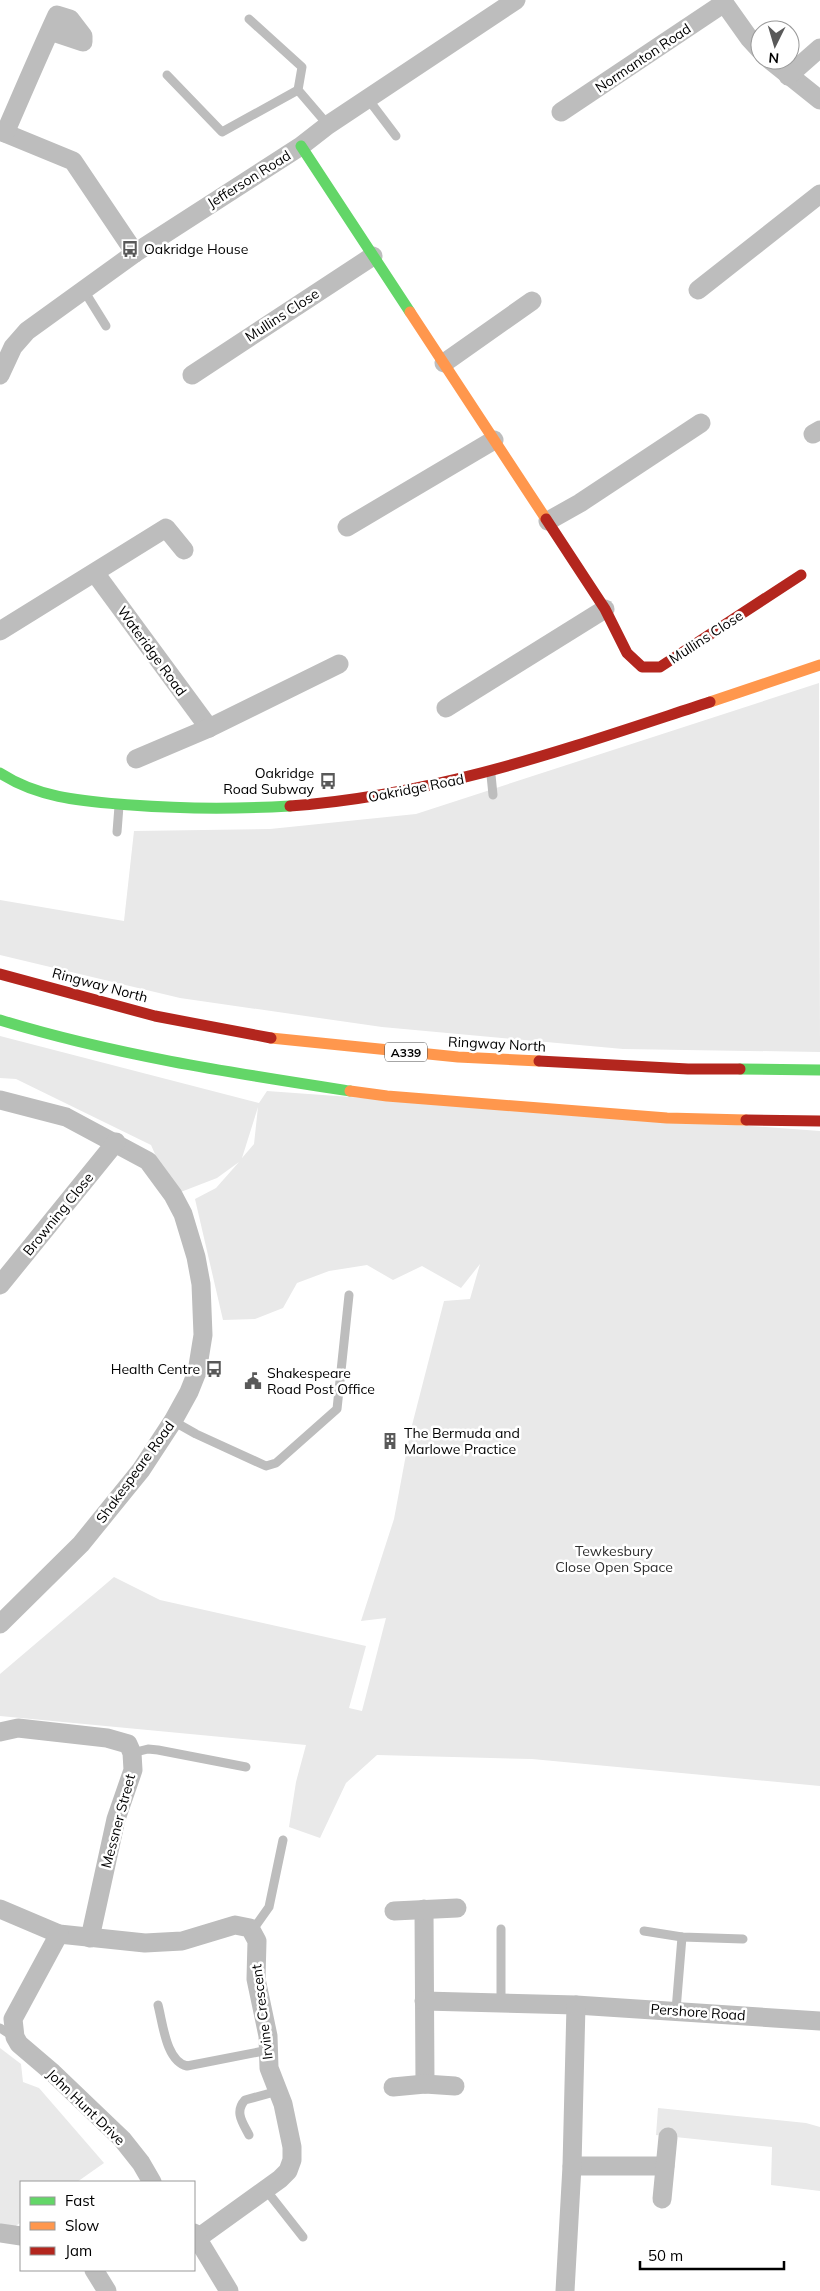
<svg xmlns="http://www.w3.org/2000/svg" width="820" height="2291" font-family="Mulish,sans-serif">
	<style>
		.green { fill: #e9e9e9; fill-rule: evenodd }
		.lines { fill: none; stroke-linecap: round; stroke-linejoin: round }
		.lane { stroke: #bdbdbd; stroke-width: 9 }
		.street { stroke: #bdbdbd; stroke-width: 19 }
		.fast { stroke: #63d668; stroke-width: 11 }
		.slow { stroke: #ff974d; stroke-width: 11 }
		.jam { stroke: #b3261e; stroke-width: 11 }
		.labels { text-anchor: middle; dominant-baseline: central; stroke-width: 5; stroke-linejoin: round; paint-order: stroke }
		.shield { fill: #fff; stroke: #4c4c4c; stroke-width: 1 }
		.shield-label { font-size: 12px; font-weight: bold; fill: #000 }
		.street-label { font-size: 14px; fill: #000; stroke: #fff }
		.poi-label { font-size: 14px; fill: #000; stroke: #fff; text-anchor: start }
		.park-label { font-size: 14px; fill: #2e2e2e; stroke: #fff }
	</style>
	<rect width="100%" height="100%" fill="#fff"/>
	<g class="green">
		<polygon points="819,683 820,1052 623,1049 382,1027 180,998 0,955 0,900 124,921 134,831 270,829 416,814"/>
		<path d="M0,1036L259,1103L267,1091L820,1131V1786L532,1759L377,1755L346,1783L320,1838L289,1827L296,1782L306,1745L0,1716V1674L114,1577L160,1600L366,1646L349,1708L362,1711L386,1618L361,1621L394,1519L410,1433L444,1301L470,1299L480,1264L461,1288L422,1266L393,1280L367,1265L329,1271L297,1283L283,1308L255,1319L223,1320L195,1199L216,1188L239,1162L217,1178L173,1195L151,1145L16,1079L0,1078ZM258,1107L254,1144L242,1158Z"/>
		<polygon points="0,2048 21,2064 23,2082 39,2088 104,2163 77,2182 21,2182 21,2222 5,2234 0,2233"/>
		<polygon points="658,2108 806,2123 820,2127 820,2191 771,2185 772,2147 656,2135"/>
	</g>
	<g class="lines">
		<g class="lane">
			<polyline points="249,19 302,67 298,90 328,125"/>
			<polyline points="167,75 222,132 298,90"/>
			<polyline points="368,99 396,136"/>
			<polyline points="83,289 106,326"/>
			<polyline points="491,775 493,795"/>
			<polyline points="117,832 119,806"/>
			<polyline points="173,1421 196,1434 266,1466 276,1463 337,1409 349,1295"/>
			<polyline points="132,1753 148,1749 158,1750 246,1767"/>
			<polyline points="252,1931 269,1907 283,1840"/>
			<polyline points="644,1931 682,1937 743,1939"/>
			<polyline points="501,2002 501,1929"/>
			<path d="M158,2005C163,2024 166,2061 187,2066L269,2050"/>
			<polyline points="676,2010 682,1937"/>
			<polyline points="0,2028 14,2037"/>
			<path d="M249,2135C243,2123 234,2112 245,2100L278,2091"/>
			<polyline points="266,2190 303,2237"/>
		</g>
		<g class="street">
			<polyline points="722,0 749,38 760,50"/>
			<polyline points="770,60 820,100"/>
			<polyline points="788,76 820,48"/>
			<polyline points="561,112 724,3"/>
			<polyline points="0,131 73,161 135,253"/>
			<path d="M5,133C22,94 39,54 57,15L70,19L83,36V42L50,31"/>
			<polyline points="698,290 820,194"/>
			<polyline points="444,363 532,301"/>
			<polyline points="0,375 13,347 27,331 135,253 301,146 328,125 516,0"/>
			<polyline points="192,375 373,256"/>
			<polyline points="813,434 820,430"/>
			<polyline points="548,521 580,503 701,423"/>
			<polyline points="347,527 494,440"/>
			<polyline points="95,573 209,728"/>
			<polyline points="0,631 166,528 184,550"/>
			<polyline points="446,708 605,609"/>
			<polyline points="136,759 209,728 339,664"/>
			<polyline points="0,1100 66,1117 148,1161 173,1195 183,1214 196,1257 201,1284 203,1335 197,1372 189,1392 173,1421 141,1470 81,1544 0,1624"/>
			<polyline points="0,1285 116,1142"/>
			<polyline points="0,1732 18,1728 107,1738 128,1744 132,1753 133,1770 116,1819 90,1938"/>
			<polyline points="0,1909 59,1934 145,1943 182,1941 235,1925 250,1928 257,1941 256,1979 268,2036 269,2068 283,2104 292,2147 292,2160 288,2171 280,2179 198,2238"/>
			<polyline points="424,1909 425,2084"/>
			<polyline points="394,1911 457,1908"/>
			<polyline points="59,1934 13,2019 15,2037 19,2044 53,2073 122,2139 141,2163 152,2182"/>
			<polyline points="424,2001 576,2005 820,2021"/>
			<polyline points="393,2087 425,2084 455,2086"/>
			<polyline points="572,2166 665,2166"/>
			<polyline points="662,2199 668,2137"/>
			<polyline points="0,2233 21,2236"/>
			<polyline points="194,2233 229,2291"/>
			<polyline points="94,2270 107,2291"/>
			<polyline points="565,2291 572,2166 576,2005"/>
		</g>
		<g class="fast">
			<polyline points="301,146 410,312"/>
			<path d="M0,773C40,799 85,801 131,805C184,809 237,809 290,806"/>
			<path d="M0,1020C114,1055 233,1073 350,1091"/>
			<polyline points="740,1069 820,1070"/>
		</g>
		<g class="slow">
			<polyline points="410,312 546,519"/>
			<polyline points="710,702 820,665"/>
			<polyline points="271,1038 458,1057 539,1061"/>
			<polyline points="350,1091 387,1096 667,1118 746,1120"/>
		</g>
		<g class="jam">
			<polyline points="546,519 605,609 627,653 642,667 660,667 801,575"/>
			<path d="M290,806C439,795 569,748 710,702"/>
			<polyline points="0,974 155,1016 271,1038"/>
			<polyline points="539,1061 688,1069 740,1069"/>
			<polyline points="746,1120 820,1121"/>
		</g>
	</g>
	<defs>
		<g id="bus-bare" transform="scale(1.35)"><path d="M-5-6H5V4H4V6H2V4H-2V6H-4V4H-5ZM-3.5-4V0h7V-4ZM-3.5 1.2v1.5H-2V1.2ZM2 1.2v1.5H3.5V1.2Z" fill="#595959" stroke="#fff" stroke-width="2.5" paint-order="stroke"/></g>
		<g id="civic-bare" transform="scale(1.35)"><path d="M-.6-6.5H3V-4.5H.6V-3L4-1V1h2V6H-6V1h2V-1L-.6-3ZM-1.2 2.5V6h2.4V2.5Z" fill="#595959" stroke="#fff" stroke-width="2.5" paint-order="stroke"/></g>
		<g id="building-bare" transform="scale(1.35)"><path d="M-4-6H4V6H1V3H-1V6H-4ZM-2.5-4.3h1.7v1.8h-1.7ZM.8-4.3h1.7v1.8H.8ZM-2.5-1h1.7V.8h-1.7ZM.8-1h1.7V.8H.8Z" fill="#595959" stroke="#fff" stroke-width="2.5" paint-order="stroke"/></g>
	</defs>
	<g fill-rule="evenodd">
		<use href="#bus-bare" x="130" y="249"/>
		<use href="#bus-bare" x="328" y="781"/>
		<use href="#bus-bare" x="214" y="1369"/>
		<use href="#civic-bare" x="253" y="1381"/>
		<use href="#building-bare" x="390" y="1441"/>
	</g>
	<g class="labels">
		<rect class="shield" x="385" y="1042.5" width="42" height="19" rx="4"/>
		<g class="shield-label">
			<text x="406" y="1052">A339</text>
		</g>
		<g class="street-label">
			<text transform="translate(643 58) rotate(-34)">Normanton Road</text>
			<text transform="translate(249 179) rotate(-32)">Jefferson Road</text>
			<text transform="translate(282 315) rotate(-33)">Mullins Close</text>
			<text transform="translate(706 637) rotate(-33)">Mullins Close</text>
			<text transform="translate(152 651) rotate(54)">Wateridge Road</text>
			<text transform="translate(416 788) rotate(-11)">Oakridge Road</text>
			<text transform="translate(100 985) rotate(15)">Ringway North</text>
			<text transform="translate(497 1044) rotate(3)">Ringway North</text>
			<text transform="translate(58 1214) rotate(-51)">Browning Close</text>
			<text transform="translate(135 1472) rotate(-54)">Shakespeare Road</text>
			<text transform="translate(118 1821) rotate(-75)">Messner Street</text>
			<text transform="translate(262 2012) rotate(-97)">Irvine Crescent</text>
			<text transform="translate(698 2012) rotate(4)">Pershore Road</text>
			<text transform="translate(86 2107) rotate(44)">John Hunt Drive</text>
		</g>
		<g class="poi-label">
			<text x="144" y="249">Oakridge House</text>
			<text x="314" y="773" text-anchor="end">Oakridge<tspan x="314" dy="16">Road Subway</tspan></text>
			<text x="200" y="1369" text-anchor="end">Health Centre</text>
			<text x="267" y="1373">Shakespeare<tspan x="267" dy="16">Road Post Office</tspan></text>
			<text x="404" y="1433">The Bermuda and<tspan x="404" dy="16">Marlowe Practice</tspan></text>
		</g>
		<g class="park-label">
			<text x="614" y="1551">Tewkesbury<tspan x="614" dy="16">Close Open Space</tspan></text>
		</g>
	</g>
	<rect x="20" y="2181" width="175" height="90" fill="#ffffff" stroke="#999999"/>
	<rect x="30" y="2197" width="25" height="8" fill="#63d668" stroke="#999999"/>
	<text x="65" y="2206" font-size="15" fill="#000000">Fast</text>
	<rect x="30" y="2222" width="25" height="8" fill="#ff974d" stroke="#999999"/>
	<text x="65" y="2231" font-size="15" fill="#000000">Slow</text>
	<rect x="30" y="2247" width="25" height="8" fill="#b3261e" stroke="#999999"/>
	<text x="65" y="2256" font-size="15" fill="#000000">Jam</text>
	<g transform="translate(775 45) rotate(185)"><circle r="24" fill="#ffffff" stroke="#999999"/>
	<path d="M0-4L9 19L0 12L-9 19Z" fill="#595959"/>
	<text y="-8" font-size="14" font-weight="bold" text-anchor="middle" fill="#000000">N</text>
	</g>
	<path d="M640 2261v8h144v-8" fill="none" stroke="#000000" stroke-width="2.5"/>
	<text x="648" y="2261" font-size="15" fill="#000000" stroke="#ffffff" stroke-width="4" paint-order="stroke">50 m</text>
</svg>
